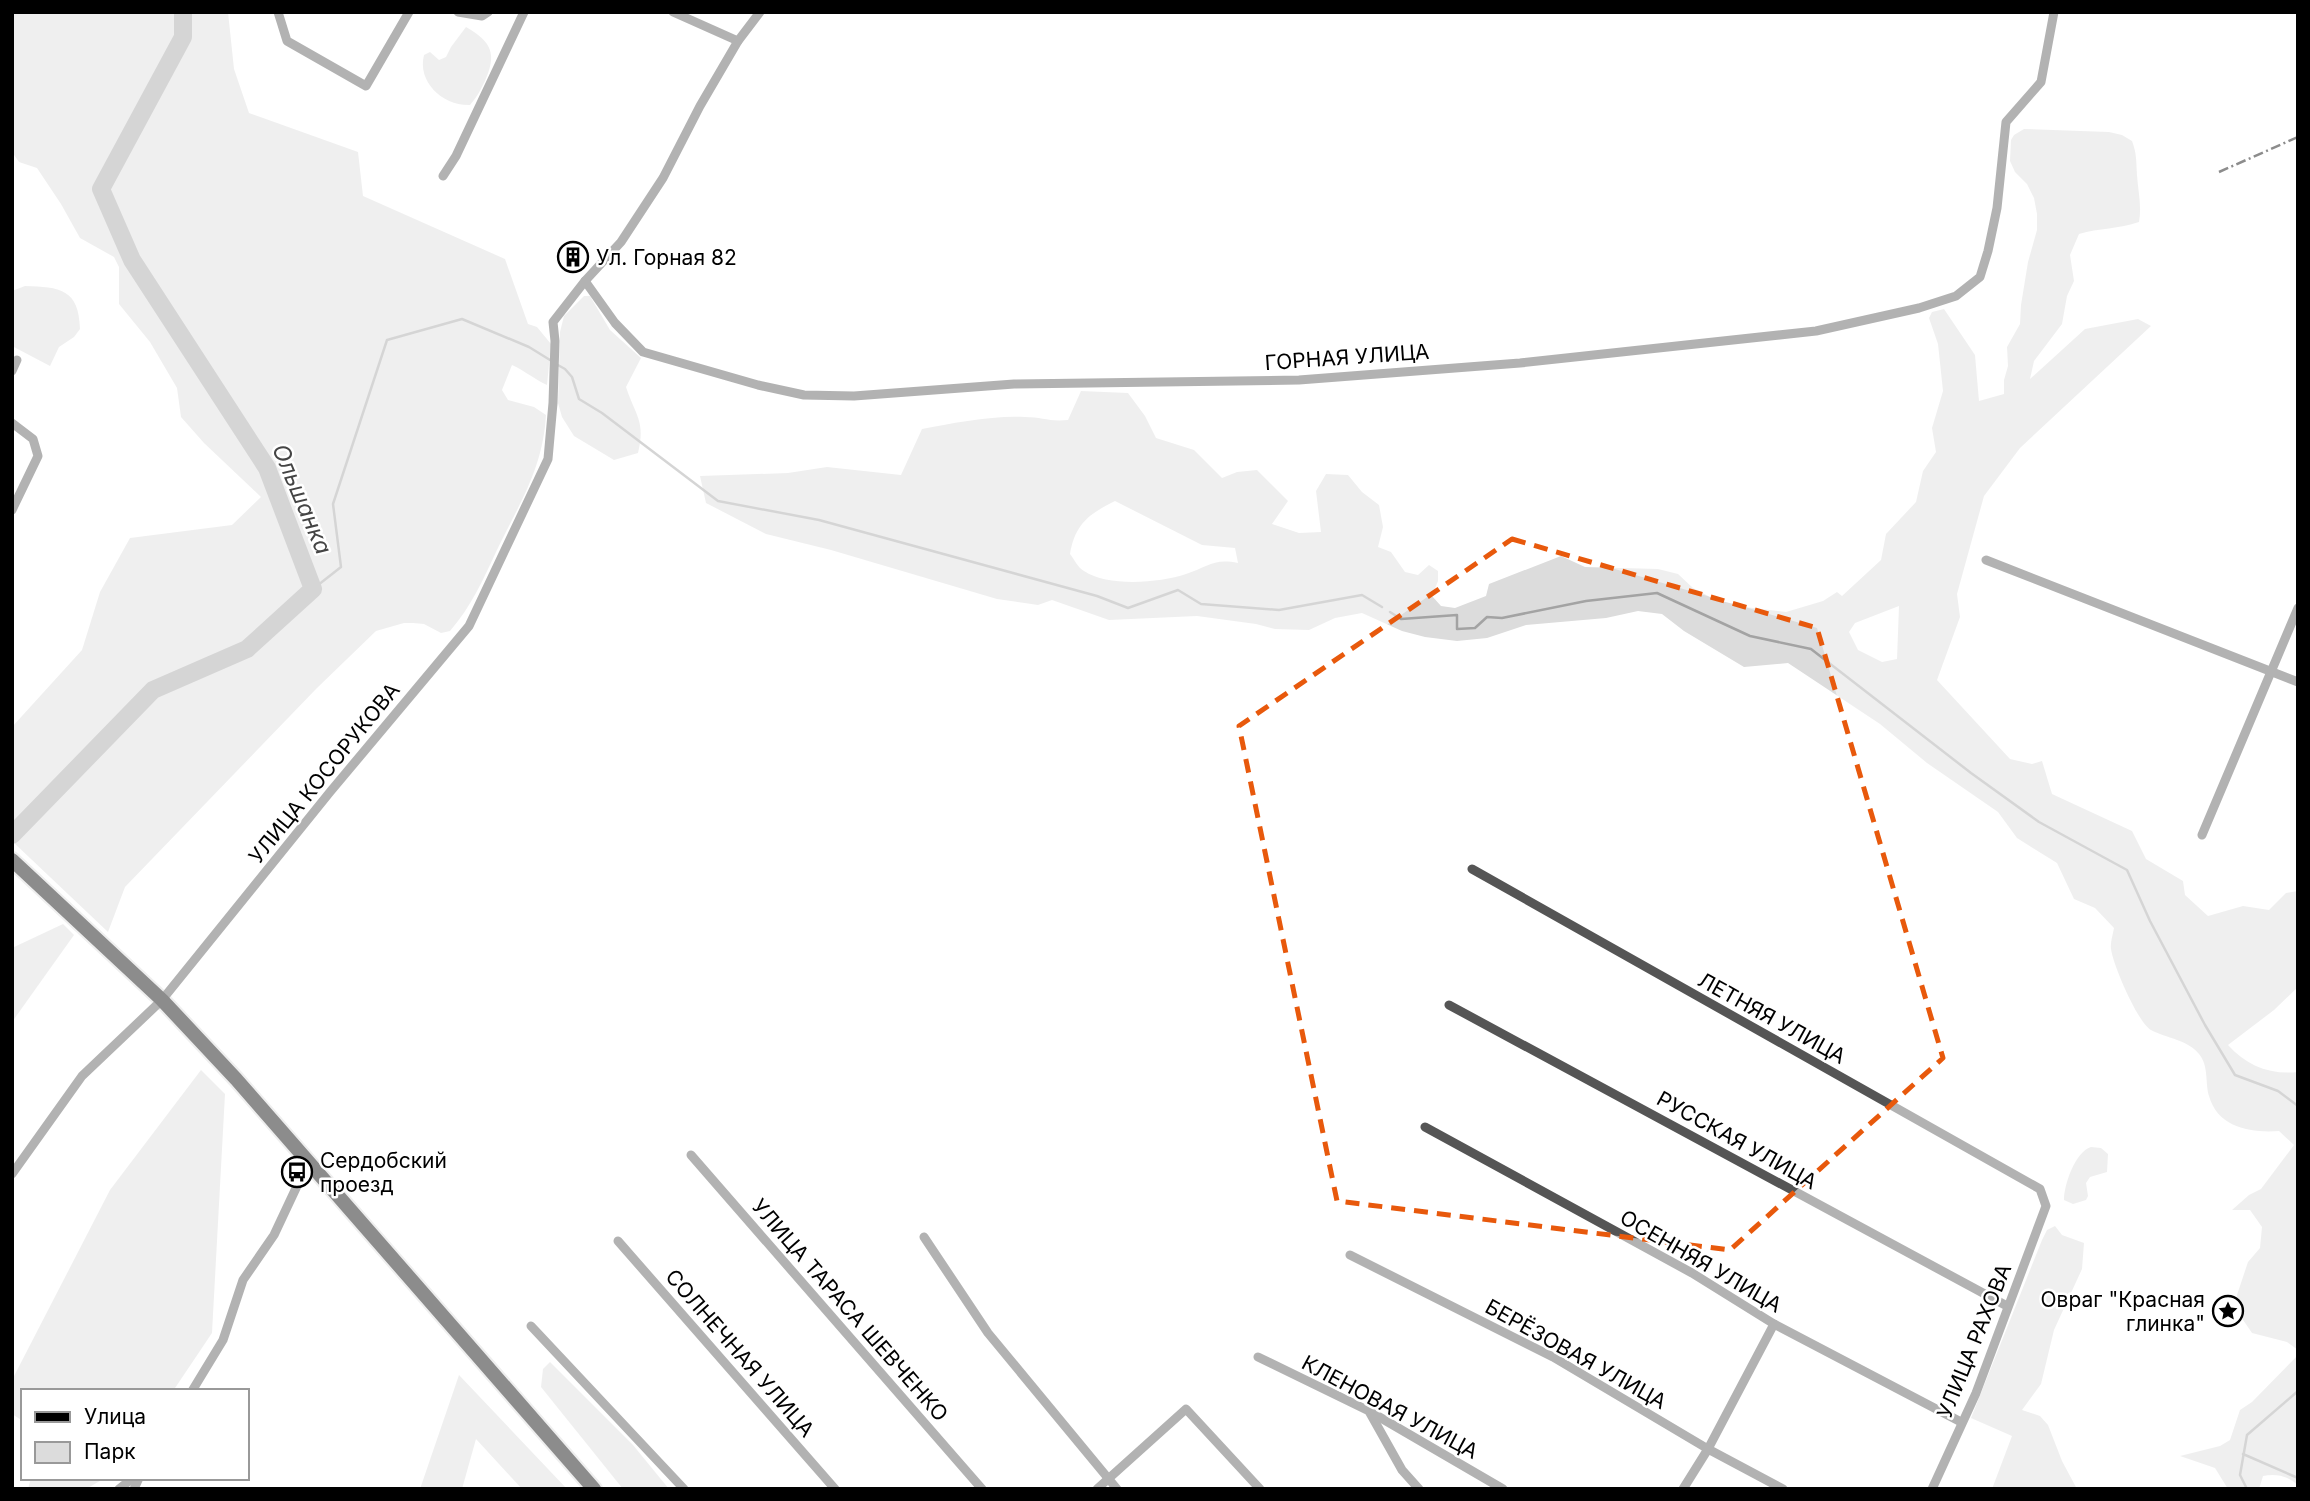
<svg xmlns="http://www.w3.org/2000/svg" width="2310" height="1501" font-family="Inter,sans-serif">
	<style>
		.green { fill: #dcdcdc; fill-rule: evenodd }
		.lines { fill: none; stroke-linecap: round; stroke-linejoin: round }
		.stream { stroke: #a3a3a3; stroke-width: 2.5 }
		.river { stroke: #a3a3a3; stroke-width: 18 }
		.primary-casing { stroke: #dbdbdb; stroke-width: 18 }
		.street { stroke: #555; stroke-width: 9 }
		.primary { stroke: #000; stroke-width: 14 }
		.rail { stroke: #000; stroke-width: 2.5; stroke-dasharray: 10 3.5 2 3.5; stroke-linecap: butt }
		.marked { fill: none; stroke: #e8590c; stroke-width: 5; stroke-dasharray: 14 9; stroke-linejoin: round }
		.labels { text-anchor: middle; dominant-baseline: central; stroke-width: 5; stroke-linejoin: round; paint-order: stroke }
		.poi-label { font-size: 21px; fill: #000; stroke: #fff; text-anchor: start }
		.street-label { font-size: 21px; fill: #000; stroke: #fff }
		.water-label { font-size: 23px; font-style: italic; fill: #444; stroke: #fff }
	</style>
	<rect width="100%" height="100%" fill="#fff"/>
	<g class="green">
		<path d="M12,12H228L234,69L249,113L358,152L363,196L505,259L528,324L537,327L551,344L547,385C534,379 525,371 512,365L502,390L508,400L534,407L546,415C543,469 519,504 496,552C483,580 471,607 450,631L441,633L424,624L413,623H404L376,631L317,688L125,887L108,932L12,841V727L82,650L100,592L130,538L232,525L261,497L204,443L181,417L177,388L150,342L119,304V267L114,257L80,238L61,204L37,168L19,162L12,152Z"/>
		<path d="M466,27C492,42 497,54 485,81C480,91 477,97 470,105C443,106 417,82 424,55L430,52L439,60L446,57L451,47Z"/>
		<path d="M2024,129L2109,132L2122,135L2132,141C2137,154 2136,162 2137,175C2138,191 2142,206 2139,222C2119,229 2099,228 2079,234L2070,255L2074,281L2067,296L2062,324L2034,361L2030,379L2085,329L2138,319L2151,326L2020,448L1984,496L1957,594L1960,617L1937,680L2010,759L2032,764L2042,761L2052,794L2132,831L2146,859L2183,881L2185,895L2208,916L2243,906L2269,910L2286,893L2298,891V987L2274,1010L2228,1045C2247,1066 2270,1075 2298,1072V1350L2287,1342L2252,1333L2239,1314L2237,1295L2248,1262L2260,1248L2262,1227L2250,1210H2232L2249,1195L2261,1189L2294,1145L2279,1131C2251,1133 2218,1128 2209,1096C2205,1083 2209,1066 2199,1054C2188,1040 2166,1038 2151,1030C2138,1023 2113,965 2111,949C2110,943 2113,934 2114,928L2095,908L2074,899L2057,863L2017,838L1998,812L1927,763L1880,724L1788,663L1744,667L1684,631L1662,614L1638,611L1606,618L1526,625L1487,638L1457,641L1425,637L1402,631L1362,613L1335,618L1309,630L1275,629L1256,624L1197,616L1109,620L1052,600L1038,605L997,599L831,550L766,534L706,503L700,476L788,473L827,467L901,475L922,429C952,423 995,415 1025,417C1042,417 1049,422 1068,420L1081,391L1128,393L1145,416L1156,438L1194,450L1222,478L1237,472L1257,470L1288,501L1272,524L1299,533L1321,532L1316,491L1326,474L1348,475L1362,492L1379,505L1383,527L1378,547L1391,552L1405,572L1418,575L1429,565L1438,571V581L1432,596L1441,606L1455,608L1486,596L1489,584L1561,556L1585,567L1658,569L1678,574L1693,588L1714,599L1745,607L1786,612L1823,601L1837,592L1842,596L1881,560L1886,534L1916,502L1923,471L1936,452L1932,428L1943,391L1938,344L1929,318L1932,312L1944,309L1975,355L1979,401L2004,394V380L2008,366L2007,347L2020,324L2021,305L2028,262L2037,230V214L2034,198L2027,184L2015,172L2010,161L2011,140L2014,135ZM1115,501L1202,545L1235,548L1238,563C1213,558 1208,567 1186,574C1159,583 1108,587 1084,571C1078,568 1074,559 1070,554C1075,524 1089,514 1115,501ZM1899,606L1897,659L1882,662L1858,650L1849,632L1855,623Z"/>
		<path d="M25,286C60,287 79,289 80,329L74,337L59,347L50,366L12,346V291Z"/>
		<path d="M584,296H590L610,330L641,358L626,387C635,415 646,421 638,453L614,460L574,436L562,417L558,403L560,332L564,316Z"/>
		<polygon points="63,924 74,935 12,1022 12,948"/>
		<polygon points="201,1070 225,1094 212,1333 173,1391 23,1391 23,1421 12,1414 12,1380 110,1190"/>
		<path d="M2091,1147L2101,1148L2108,1154L2107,1172L2090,1177L2086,1183L2088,1196L2086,1200L2073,1204L2064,1200C2064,1185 2075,1152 2091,1147Z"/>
		<polygon points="2055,1226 2062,1235 2084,1243 2082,1269 2054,1330 2041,1384 2022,1410 2040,1416 2048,1425 2062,1461 2077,1489 1992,1489 2012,1436 1971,1418 2042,1240 2047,1230"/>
		<path d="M2298,1355V1485C2288,1476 2276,1473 2263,1476L2259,1489H2228L2215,1468L2180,1456L2220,1446L2230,1440L2240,1410L2252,1402Z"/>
		<polygon points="550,1362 633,1445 669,1489 623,1489 541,1387 543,1369"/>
		<polygon points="459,1375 567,1489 522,1489 476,1439 462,1489 420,1489"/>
		<polygon points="31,1478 105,1478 86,1489 28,1489"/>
	</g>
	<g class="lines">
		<g class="stream">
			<polyline points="556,364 565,369 572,377 579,399 602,413 718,501 819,520 1097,596 1128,608 1178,590 1201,604 1279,610 1362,595 1382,607"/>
			<polyline points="313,589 341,567 333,504 387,340 462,319 529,347 550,360"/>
			<polyline points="1390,612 1401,619 1457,615 1457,629 1475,628 1487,617 1502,618 1586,601 1657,593 1750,636 1811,649 1971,773 2039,822 2127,870 2150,921 2205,1025 2235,1075 2278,1091 2298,1106"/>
			<polyline points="2243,1454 2298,1478"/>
			<polyline points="2247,1489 2240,1475 2247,1435 2298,1391"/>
		</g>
		<polyline class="river" points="12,835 153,690 247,649 313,589 267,468 132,260 101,189 183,37 183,12"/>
		<g class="primary-casing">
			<polyline id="primary" points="12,860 162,1000 236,1079 594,1489"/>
		</g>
		<g class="street">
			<polyline points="278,12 287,41 366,86 409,12"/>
			<polyline points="458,12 482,16 488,12"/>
			<polyline points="673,12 738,41"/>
			<polyline points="443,176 456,156 524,12"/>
			<polyline points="585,281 615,323 643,352 758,385 804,395 854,396 1014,384 1299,380 1520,363 1816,331 1919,308 1956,296 1980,277 1988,251 1997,208 2006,122 2041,82 2054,12"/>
			<polyline points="12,371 17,360"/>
			<polyline points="12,423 33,439 38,456 12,510"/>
			<polyline points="1986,560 2298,682"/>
			<polyline points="2202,835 2298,608"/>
			<polyline points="1472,869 2040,1189 2046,1206 1976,1393 1932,1489"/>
			<polyline points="1449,1005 2007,1306"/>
			<polyline points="1425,1127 1692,1273 1774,1324 1961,1422"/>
			<polyline points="691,1155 982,1489"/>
			<polyline points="12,1174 82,1076 162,1000 330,792 469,626 548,459 553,403 555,341 553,322 585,281 621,242 663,178 700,106 738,41 760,12"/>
			<polyline points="924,1237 988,1333 1117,1489"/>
			<polyline points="618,1241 835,1489"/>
			<polyline points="1350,1255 1553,1357 1708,1449 1783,1489"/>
			<polyline points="531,1326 684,1489"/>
			<polyline points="1258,1357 1369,1411 1503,1489"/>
			<polyline points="192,1391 223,1340 243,1280 274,1235 297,1186 313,1168"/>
			<polyline points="1370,1413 1402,1470 1419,1489"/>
			<polyline points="119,1489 133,1478"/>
			<polyline points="134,1489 139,1478"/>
			<polyline points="1097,1489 1186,1409 1260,1489"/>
			<polyline points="1683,1489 1708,1449 1774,1324"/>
		</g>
		<use href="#primary" class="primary"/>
		<polyline class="rail" points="2219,172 2298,137"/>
	</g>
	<path d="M0 0H2310V1501H0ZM1512,539L1817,628L1943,1058L1730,1250L1337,1201L1239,726Z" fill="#fff" fill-opacity=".55" fill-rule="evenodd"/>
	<path class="marked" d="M1512,539L1817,628L1943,1058L1730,1250L1337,1201L1239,726Z"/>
	<defs>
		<g id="building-ring" transform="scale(1.575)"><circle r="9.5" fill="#fff" stroke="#000" stroke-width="1.5"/><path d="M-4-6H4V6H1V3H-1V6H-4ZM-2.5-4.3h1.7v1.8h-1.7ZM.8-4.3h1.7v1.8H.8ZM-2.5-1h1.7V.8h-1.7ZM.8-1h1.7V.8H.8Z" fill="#000"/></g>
		<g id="bus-ring" transform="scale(1.575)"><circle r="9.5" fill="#fff" stroke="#000" stroke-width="1.5"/><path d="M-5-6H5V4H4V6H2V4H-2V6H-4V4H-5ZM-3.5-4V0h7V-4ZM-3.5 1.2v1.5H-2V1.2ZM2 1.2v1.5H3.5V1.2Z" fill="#000"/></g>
		<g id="sight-ring" transform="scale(1.575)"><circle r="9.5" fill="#fff" stroke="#000" stroke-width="1.5"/><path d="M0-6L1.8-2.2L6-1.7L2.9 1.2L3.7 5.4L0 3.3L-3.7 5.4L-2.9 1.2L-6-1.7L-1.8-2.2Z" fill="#000"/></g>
	</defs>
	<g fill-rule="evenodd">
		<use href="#building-ring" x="573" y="257"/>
		<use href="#bus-ring" x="297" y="1172"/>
		<use href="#sight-ring" x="2228" y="1311"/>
	</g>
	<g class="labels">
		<g class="poi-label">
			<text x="596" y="257">Ул. Горная 82</text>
			<text x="320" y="1160">Сердобский<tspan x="320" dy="24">проезд</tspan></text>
			<text x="2205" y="1299" text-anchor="end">Овраг "Красная<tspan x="2205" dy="24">глинка"</tspan></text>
		</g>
		<g class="street-label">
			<text transform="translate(1347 357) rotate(-4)">ГОРНАЯ УЛИЦА</text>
			<text transform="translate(324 773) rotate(-51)">УЛИЦА КОСОРУКОВА</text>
			<text transform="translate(1772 1018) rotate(29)">ЛЕТНЯЯ УЛИЦА</text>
			<text transform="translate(1737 1140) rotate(29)">РУССКАЯ УЛИЦА</text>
			<text transform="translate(1701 1261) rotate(30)">ОСЕННЯЯ УЛИЦА</text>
			<text transform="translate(850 1310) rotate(49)">УЛИЦА ТАРАСА ШЕВЧЕНКО</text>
			<text transform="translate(1974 1341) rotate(-68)">УЛИЦА РАХОВА</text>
			<text transform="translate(740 1353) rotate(49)">СОЛНЕЧНАЯ УЛИЦА</text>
			<text transform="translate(1576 1354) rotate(29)">БЕРЁЗОВАЯ УЛИЦА</text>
			<text transform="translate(1390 1407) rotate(28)">КЛЕНОВАЯ УЛИЦА</text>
		</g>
		<g class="water-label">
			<text transform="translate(302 499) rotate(67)">Ольшанка</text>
		</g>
	</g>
	<rect width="2310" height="1501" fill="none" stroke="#000000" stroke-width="28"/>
	<rect x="21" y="1389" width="228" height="91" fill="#ffffff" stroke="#999999" stroke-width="2"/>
	<rect x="35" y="1412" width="35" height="10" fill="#000000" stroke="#999999" stroke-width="2"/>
	<text x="84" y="1424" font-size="21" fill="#000000">Улица</text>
	<rect x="35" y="1442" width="35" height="21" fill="#dcdcdc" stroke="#999999" stroke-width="2"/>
	<text x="84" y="1459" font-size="21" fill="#000000">Парк</text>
</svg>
